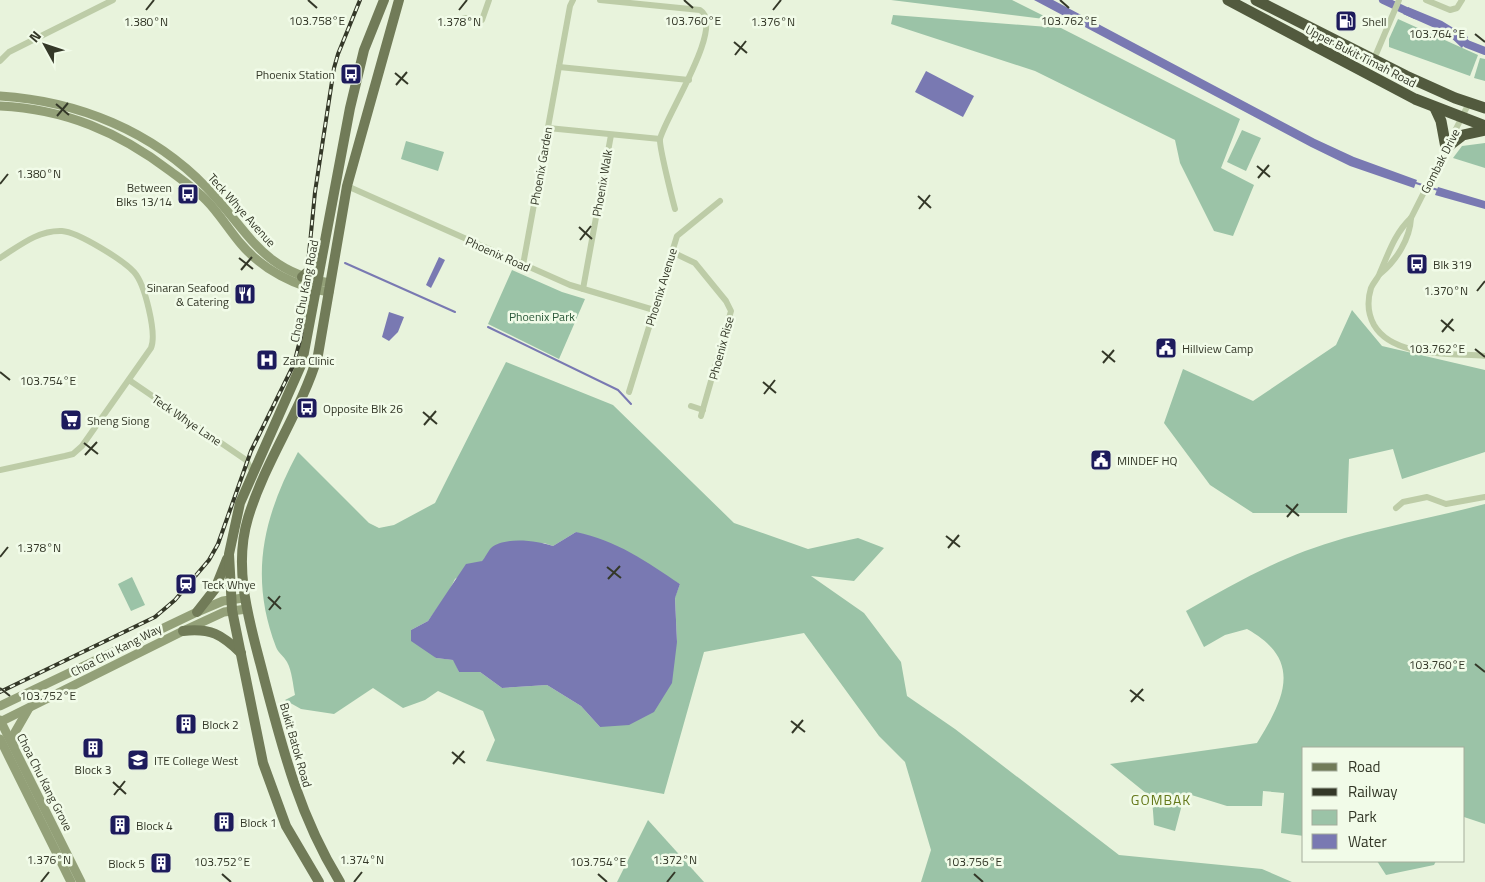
<svg xmlns="http://www.w3.org/2000/svg" width="1485" height="882" font-family="'Titillium Web',sans-serif">
	<style>
		.green { fill: #9bc3a7; fill-rule: evenodd }
		.water { fill: #7979b2 }
		.lines { fill: none; stroke-linecap: round; stroke-linejoin: round }
		.stream { stroke: #7979b2; stroke-width: 2 }
		.canal { stroke: #7979b2; stroke-width: 8 }
		.street { stroke: #bdcca7; stroke-width: 6 }
		.secondary { stroke: #93a078; stroke-width: 9 }
		.primary { stroke: #717b58; stroke-width: 10 }
		.highway { stroke: #525a3e; stroke-width: 11 }
		.rail-casing { stroke: #343828; stroke-width: 4 }
		.rail { stroke: #f1fbe8; stroke-width: 2; stroke-dasharray: 5.5; stroke-linecap: butt }
		.ticks { fill: none; stroke: #343828; stroke-width: 2 }
		.labels { text-anchor: middle; dominant-baseline: central; stroke-width: 5; stroke-linejoin: round; paint-order: stroke }
		.poi-label { font-size: 12px; fill: #343828; stroke: #f1fbe8; text-anchor: start }
		.street-label { font-size: 12px; fill: #343828; stroke: #f1fbe8 }
		.park-label { font-size: 12px; fill: #2a5839; stroke: #f1fbe8 }
		.neighbourhood-label { font-size: 14px; letter-spacing: 1px; fill: #66791b; stroke: #f1fbe8 }
		.ticks-label { font-size: 12px; text-anchor: middle; fill: #343828; stroke: #f1fbe8; stroke-width: 5; stroke-linejoin: round; paint-order: stroke }
	</style>
	<rect width="100%" height="100%" fill="#e8f3dc"/>
	<g class="green">
		<polygon points="891,0 1012,0 1052,20"/>
		<polygon points="893,15 1061,28 1240,119 1221,168 1254,185 1233,236 1214,231 1180,163 1175,140 1035,71 891,24"/>
		<polygon points="1398,19 1478,55 1470,76 1389,47 1389,39"/>
		<polygon points="1480,58 1485,59 1485,81 1474,78"/>
		<polygon points="1242,130 1261,138 1246,171 1227,162"/>
		<polygon points="406,141 444,152 438,171 401,159"/>
		<polygon points="1485,143 1485,168 1453,158 1462,146"/>
		<polygon points="512,270 562,292 585,299 559,359 488,324"/>
		<polygon points="1352,310 1382,346 1485,370 1485,452 1402,479 1393,449 1349,459 1347,513 1253,513 1210,485 1164,423 1183,369 1253,401 1336,345"/>
		<path d="M506,362L613,405L734,523L808,549L858,538L884,548L854,581L811,576L864,613L901,662L907,696L955,729L1119,855L1262,869L1292,882H921L931,850L905,762L879,736L804,633L704,652L664,794L486,761L495,740L483,711L438,691L425,700L403,708L373,688L334,714L301,709L285,700L295,695C293,685 292,671 287,662C284,656 278,653 276,647C249,576 263,517 298,452L369,523L379,528L394,525L435,503ZM576,532L680,584L675,597L677,642L600,727L581,706L547,685L502,688L480,672H459L454,660L436,658L411,630L428,621L448,593L455,579L482,561L544,543L553,546Z"/>
		<path d="M1485,504V824L1464,817V748H1304V836L1281,833L1284,793L1263,791L1262,806H1227L1185,793L1175,831L1154,825L1152,798L1110,764L1257,743C1285,698 1303,660 1247,629L1225,635L1204,647L1186,611C1224,589 1263,567 1305,551C1362,530 1425,520 1485,504Z"/>
		<polygon points="132,577 145,605 131,611 118,584"/>
		<polygon points="648,820 704,882 617,882"/>
		<polygon points="1377,861 1436,861 1434,865 1386,875"/>
	</g>
	<g class="water">
		<polygon points="1034,0 1053,0 1315,139 1354,157 1417,180 1414,188 1350,166 1311,147"/>
		<polygon points="1408,7 1442,21 1468,37 1462,48 1446,33 1403,14"/>
		<polygon points="926,71 974,96 963,117 915,92"/>
		<polygon points="1438,187 1485,201 1485,209 1435,195"/>
		<polygon points="439,257 445,260 431,288 426,285"/>
		<polygon points="389,312 404,317 398,332 389,341 382,337"/>
		<path d="M576,532C616,540 647,562 680,584L675,598L677,642L672,683L654,712L629,725L600,727L581,706L547,685L502,688L480,672H459L453,660L436,658L411,641V630L428,621L466,564L482,561C485,558 488,551 491,548C505,536 538,541 553,546Z"/>
	</g>
	<g class="lines">
		<g class="stream">
			<polyline points="1416,183 1438,190"/>
			<polyline points="345,263 455,312"/>
			<polyline points="488,327 618,390 631,404"/>
		</g>
		<g class="canal">
			<polyline points="1383,0 1415,15"/>
			<polyline points="1458,37 1467,44 1485,51"/>
		</g>
		<g class="street">
			<path d="M600,0L700,10C726,25 665,117 660,139C659,146 672,198 675,209"/>
			<polyline points="1426,0 1450,10 1457,8 1462,0"/>
			<polyline points="464,18 482,20 489,0"/>
			<polyline points="1374,59 1399,0"/>
			<polyline points="0,61 9,52 113,0"/>
			<polyline points="559,67 689,80"/>
			<path d="M1469,103L1411,218C1394,234 1388,255 1379,275C1377,279 1373,283 1371,288C1367,301 1368,314 1374,325C1393,358 1452,353 1485,356"/>
			<polyline points="548,128 660,139"/>
			<polyline points="347,186 570,285 654,310"/>
			<polyline points="672,252 695,263 726,301 731,311 701,416"/>
			<path d="M0,258C19,246 38,230 62,231C78,232 123,260 134,272C145,284 157,334 151,348L82,446L73,454L65,456L0,470"/>
			<polyline points="523,265 570,6 573,0"/>
			<path d="M1380,274C1396,261 1410,239 1411,218"/>
			<polyline points="583,289 611,135"/>
			<polyline points="129,380 246,460 253,472"/>
			<polyline points="629,392 677,236 720,201"/>
			<polyline points="691,406 703,410"/>
			<polyline points="1396,508 1403,502 1427,497 1446,504 1485,497"/>
		</g>
		<g class="secondary">
			<path d="M0,96C78,101 152,131 207,188C250,233 262,272 330,283"/>
			<path d="M0,106C65,109 119,132 170,171C182,180 195,189 206,200C219,213 229,230 241,244C263,270 296,287 329,292"/>
			<polyline points="0,706 197,612 223,601 243,598"/>
			<polyline points="0,720 81,882"/>
			<polyline points="0,722 183,631 224,612 247,609"/>
			<polyline points="0,739 71,882"/>
			<polyline points="14,746 14,734 29,708"/>
		</g>
		<g class="primary">
			<polyline points="302,277 321,260"/>
			<polyline points="197,612 215,589 227,559"/>
			<path d="M183,631C211,628 221,634 241,653"/>
			<polyline points="319,882 286,826 263,763 232,610 229,554 240,503 302,363 350,108 364,50 384,0"/>
			<path d="M340,882C300,817 283,751 264,678C251,626 232,571 248,518C265,461 301,412 318,355L347,186L399,0"/>
		</g>
		<g class="highway">
			<polyline points="1228,0 1415,99 1485,126"/>
			<polyline points="1256,0 1406,76 1455,98 1485,108"/>
			<polyline points="1435,108 1441,121 1446,148 1463,135 1485,130"/>
		</g>
		<g class="rail-casing">
			<polyline id="rail" points="0,692 155,617 175,600 209,560 218,544 251,451 294,364 301,336 315,192 334,68 338,54 360,0"/>
		</g>
		<use href="#rail" class="rail"/>
	</g>
	<path class="ticks" d="M308,0L317,8M684,0L693,8M1060,0L1069,8M146,10L154,0M459,10L467,0M773,10L781,0M1475,34L1485,42M734,42L747,53M735,55L746,41M395,73L408,84M396,85L407,72M56,104L69,115M57,116L68,103M1257,166L1270,177M1258,178L1269,165M0,184L8,174M918,196L931,208M919,209L930,195M579,227L592,239M580,240L591,226M239,258L253,269M241,270L252,257M1477,291L1485,281M1441,320L1454,331M1442,332L1453,319M1475,349L1485,357M1102,351L1115,362M1103,363L1114,350M0,372L10,380M763,382L776,393M764,394L775,380M423,412L437,424M424,425L436,411M84,443L98,454M85,455L97,442M1286,505L1299,516M1287,517L1298,504M946,536L960,547M948,548L959,535M0,557L8,547M607,567L621,578M608,579L620,566M268,597L281,609M269,610L280,596M1475,664L1485,672M0,688L10,696M1130,690L1144,701M1131,702L1143,689M791,721L805,732M792,733L803,720M452,752L465,763M453,764L464,751M113,782L126,794M114,795L125,781M222,874L231,882M598,874L607,882M974,874L983,882M41,882L49,872M354,882L362,872M667,882L675,872"/>
	<defs>
		<g id="fuel-square" transform="scale(1.125)"><rect x="-9" y="-9" width="18" height="18" rx="4" fill="#1d1b5c" stroke="#f1fbe8"/><path d="M-5.5-6h7V0h2V4h1.3V-2.5L3-4.5l.8-.8L6-3V5H2.5V1h-1V6h-7ZM-4.2-4.7v3.2H.2V-4.7Z" fill="#fff"/></g>
		<g id="bus-square" transform="scale(1.125)"><rect x="-9" y="-9" width="18" height="18" rx="4" fill="#1d1b5c" stroke="#f1fbe8"/><path d="M-5-6H5V4H4V6H2V4H-2V6H-4V4H-5ZM-3.5-4V0h7V-4ZM-3.5 1.2v1.5H-2V1.2ZM2 1.2v1.5H3.5V1.2Z" fill="#fff"/></g>
		<g id="restaurant-square" transform="scale(1.125)"><rect x="-9" y="-9" width="18" height="18" rx="4" fill="#1d1b5c" stroke="#f1fbe8"/><path d="M-5-6h1v4h1v-4h1v4h1v-4h1v5L-1.5 .5V6h-2V.5L-5-1ZM5-6V6H3V1.5H1.5Q1.5-4 5-6Z" fill="#fff"/></g>
		<g id="civic-square" transform="scale(1.125)"><rect x="-9" y="-9" width="18" height="18" rx="4" fill="#1d1b5c" stroke="#f1fbe8"/><path d="M-.6-6.5H3V-4.5H.6V-3L4-1V1h2V6H-6V1h2V-1L-.6-3ZM-1.2 2.5V6h2.4V2.5Z" fill="#fff"/></g>
		<g id="hospital-square" transform="scale(1.125)"><rect x="-9" y="-9" width="18" height="18" rx="4" fill="#1d1b5c" stroke="#f1fbe8"/><path d="M-5-5h3v3.5h4V-5h3V5h-3V1.5h-4V5h-3Z" fill="#fff"/></g>
		<g id="supermarket-square" transform="scale(1.125)"><rect x="-9" y="-9" width="18" height="18" rx="4" fill="#1d1b5c" stroke="#f1fbe8"/><path d="M-6-5.5h2.5l.6 2H6L4.5 2H-2.5L-4.4-4H-6ZM-1.5 3.2a1.3 1.3 0 1 0 .1 0ZM3 3.2a1.3 1.3 0 1 0 .1 0Z" fill="#fff"/></g>
		<g id="station-square" transform="scale(1.125)"><rect x="-9" y="-9" width="18" height="18" rx="4" fill="#1d1b5c" stroke="#f1fbe8"/><path d="M-3-6H3Q5-6 5-4V2Q5 4 3 4L4.5 6H3L1.5 4h-3L-3 6H-4.5L-3 4Q-5 4-5 2V-4Q-5-6-3-6ZM-3.5-4v3h7v-3ZM-3.5 1v1.5H-2V1ZM2 1v1.5H3.5V1Z" fill="#fff"/></g>
		<g id="building-square" transform="scale(1.125)"><rect x="-9" y="-9" width="18" height="18" rx="4" fill="#1d1b5c" stroke="#f1fbe8"/><path d="M-4-6H4V6H1V3H-1V6H-4ZM-2.5-4.3h1.7v1.8h-1.7ZM.8-4.3h1.7v1.8H.8ZM-2.5-1h1.7V.8h-1.7ZM.8-1h1.7V.8H.8Z" fill="#fff"/></g>
		<g id="school-square" transform="scale(1.125)"><rect x="-9" y="-9" width="18" height="18" rx="4" fill="#1d1b5c" stroke="#f1fbe8"/><path d="M0-5L7-2L0 1L-7-2ZM-4 1L0 2.5L4 1V4Q0 6-4 4Z" fill="#fff"/></g>
	</defs>
	<g fill-rule="evenodd">
		<use href="#fuel-square" x="1346" y="21"/>
		<use href="#bus-square" x="351" y="74"/>
		<use href="#bus-square" x="188" y="194"/>
		<use href="#bus-square" x="1417" y="264"/>
		<use href="#restaurant-square" x="245" y="294"/>
		<use href="#civic-square" x="1166" y="348"/>
		<use href="#hospital-square" x="267" y="360"/>
		<use href="#bus-square" x="307" y="408"/>
		<use href="#supermarket-square" x="71" y="420"/>
		<use href="#civic-square" x="1101" y="460"/>
		<use href="#station-square" x="186" y="584"/>
		<use href="#building-square" x="186" y="724"/>
		<use href="#building-square" x="93" y="748"/>
		<use href="#school-square" x="138" y="760"/>
		<use href="#building-square" x="224" y="822"/>
		<use href="#building-square" x="120" y="825"/>
		<use href="#building-square" x="161" y="863"/>
	</g>
	<g class="labels">
		<g class="poi-label">
			<text x="1362" y="21">Shell</text>
			<text x="335" y="74" text-anchor="end">Phoenix Station</text>
			<text x="172" y="187" text-anchor="end">Between<tspan x="172" dy="14">Blks 13/14</tspan></text>
			<text x="1433" y="264">Blk 319</text>
			<text x="229" y="287" text-anchor="end">Sinaran Seafood<tspan x="229" dy="14">&amp; Catering</tspan></text>
			<text x="1182" y="348">Hillview Camp</text>
			<text x="283" y="360">Zara Clinic</text>
			<text x="323" y="408">Opposite Blk 26</text>
			<text x="87" y="420">Sheng Siong</text>
			<text x="1117" y="460">MINDEF HQ</text>
			<text x="202" y="584">Teck Whye</text>
			<text x="202" y="724">Block 2</text>
			<text x="154" y="760">ITE College West</text>
			<text x="93" y="769" text-anchor="middle">Block 3</text>
			<text x="240" y="822">Block 1</text>
			<text x="136" y="825">Block 4</text>
			<text x="145" y="863" text-anchor="end">Block 5</text>
		</g>
		<g class="street-label">
			<text transform="translate(1361 56) rotate(27)">Upper Bukit Timah Road</text>
			<text transform="translate(1440 161) rotate(-63)">Gombak Drive</text>
			<text transform="translate(541 166) rotate(-80)">Phoenix Garden</text>
			<text transform="translate(602 183) rotate(-80)">Phoenix Walk</text>
			<text transform="translate(242 210) rotate(48)">Teck Whye Avenue</text>
			<text transform="translate(498 254) rotate(24)">Phoenix Road</text>
			<text transform="translate(661 287) rotate(-73)">Phoenix Avenue</text>
			<text transform="translate(304 291) rotate(-79)">Choa Chu Kang Road</text>
			<text transform="translate(721 348) rotate(-75)">Phoenix Rise</text>
			<text transform="translate(187 420) rotate(34)">Teck Whye Lane</text>
			<text transform="translate(116 650) rotate(-27)">Choa Chu Kang Way</text>
			<text transform="translate(296 745) rotate(74)">Bukit Batok Road</text>
			<text transform="translate(45 782) rotate(63)">Choa Chu Kang Grove</text>
		</g>
		<g class="park-label">
			<text x="542" y="316">Phoenix Park</text>
		</g>
		<g class="neighbourhood-label">
			<text x="1161" y="799">GOMBAK</text>
		</g>
	</g>
	<g class="ticks-label">
		<text x="317" y="25">103.758°E</text>
		<text x="1069" y="25">103.762°E</text>
		<text x="693" y="25">103.760°E</text>
		<text x="146" y="26">1.380°N</text>
		<text x="459" y="26">1.378°N</text>
		<text x="773" y="26">1.376°N</text>
		<text x="1437" y="38">103.764°E</text>
		<text x="39" y="178">1.380°N</text>
		<text x="1446" y="295">1.370°N</text>
		<text x="1437" y="353">103.762°E</text>
		<text x="48" y="385">103.754°E</text>
		<text x="39" y="552">1.378°N</text>
		<text x="1437" y="669">103.760°E</text>
		<text x="48" y="700">103.752°E</text>
		<text x="49" y="864">1.376°N</text>
		<text x="362" y="864">1.374°N</text>
		<text x="675" y="864">1.372°N</text>
		<text x="222" y="866">103.752°E</text>
		<text x="598" y="866">103.754°E</text>
		<text x="974" y="866">103.756°E</text>
	</g>
	<rect x="1302" y="747" width="162" height="115" fill="#f1fbe8" stroke="#a5ad9b"/>
	<rect x="1312" y="763" width="25" height="8" fill="#717b58" stroke="#a5ad9b"/>
	<text x="1348" y="772" font-size="15" fill="#343828">Road</text>
	<rect x="1312" y="788" width="25" height="8" fill="#343828" stroke="#a5ad9b"/>
	<text x="1348" y="797" font-size="15" fill="#343828">Railway</text>
	<rect x="1312" y="810" width="25" height="15" fill="#9bc3a7" stroke="#a5ad9b"/>
	<text x="1348" y="822" font-size="15" fill="#343828">Park</text>
	<rect x="1312" y="834" width="25" height="15" fill="#7979b2" stroke="#a5ad9b"/>
	<text x="1348" y="847" font-size="15" fill="#343828">Water</text>
	<g transform="translate(45 45) rotate(310)" stroke="#f1fbe8" stroke-width="4" paint-order="stroke">
	<path d="M0-4L9 19L0 12L-9 19Z" fill="#343828"/>
	<text y="-8" font-size="14" font-weight="bold" text-anchor="middle" fill="#343828">N</text>
	</g>
</svg>
